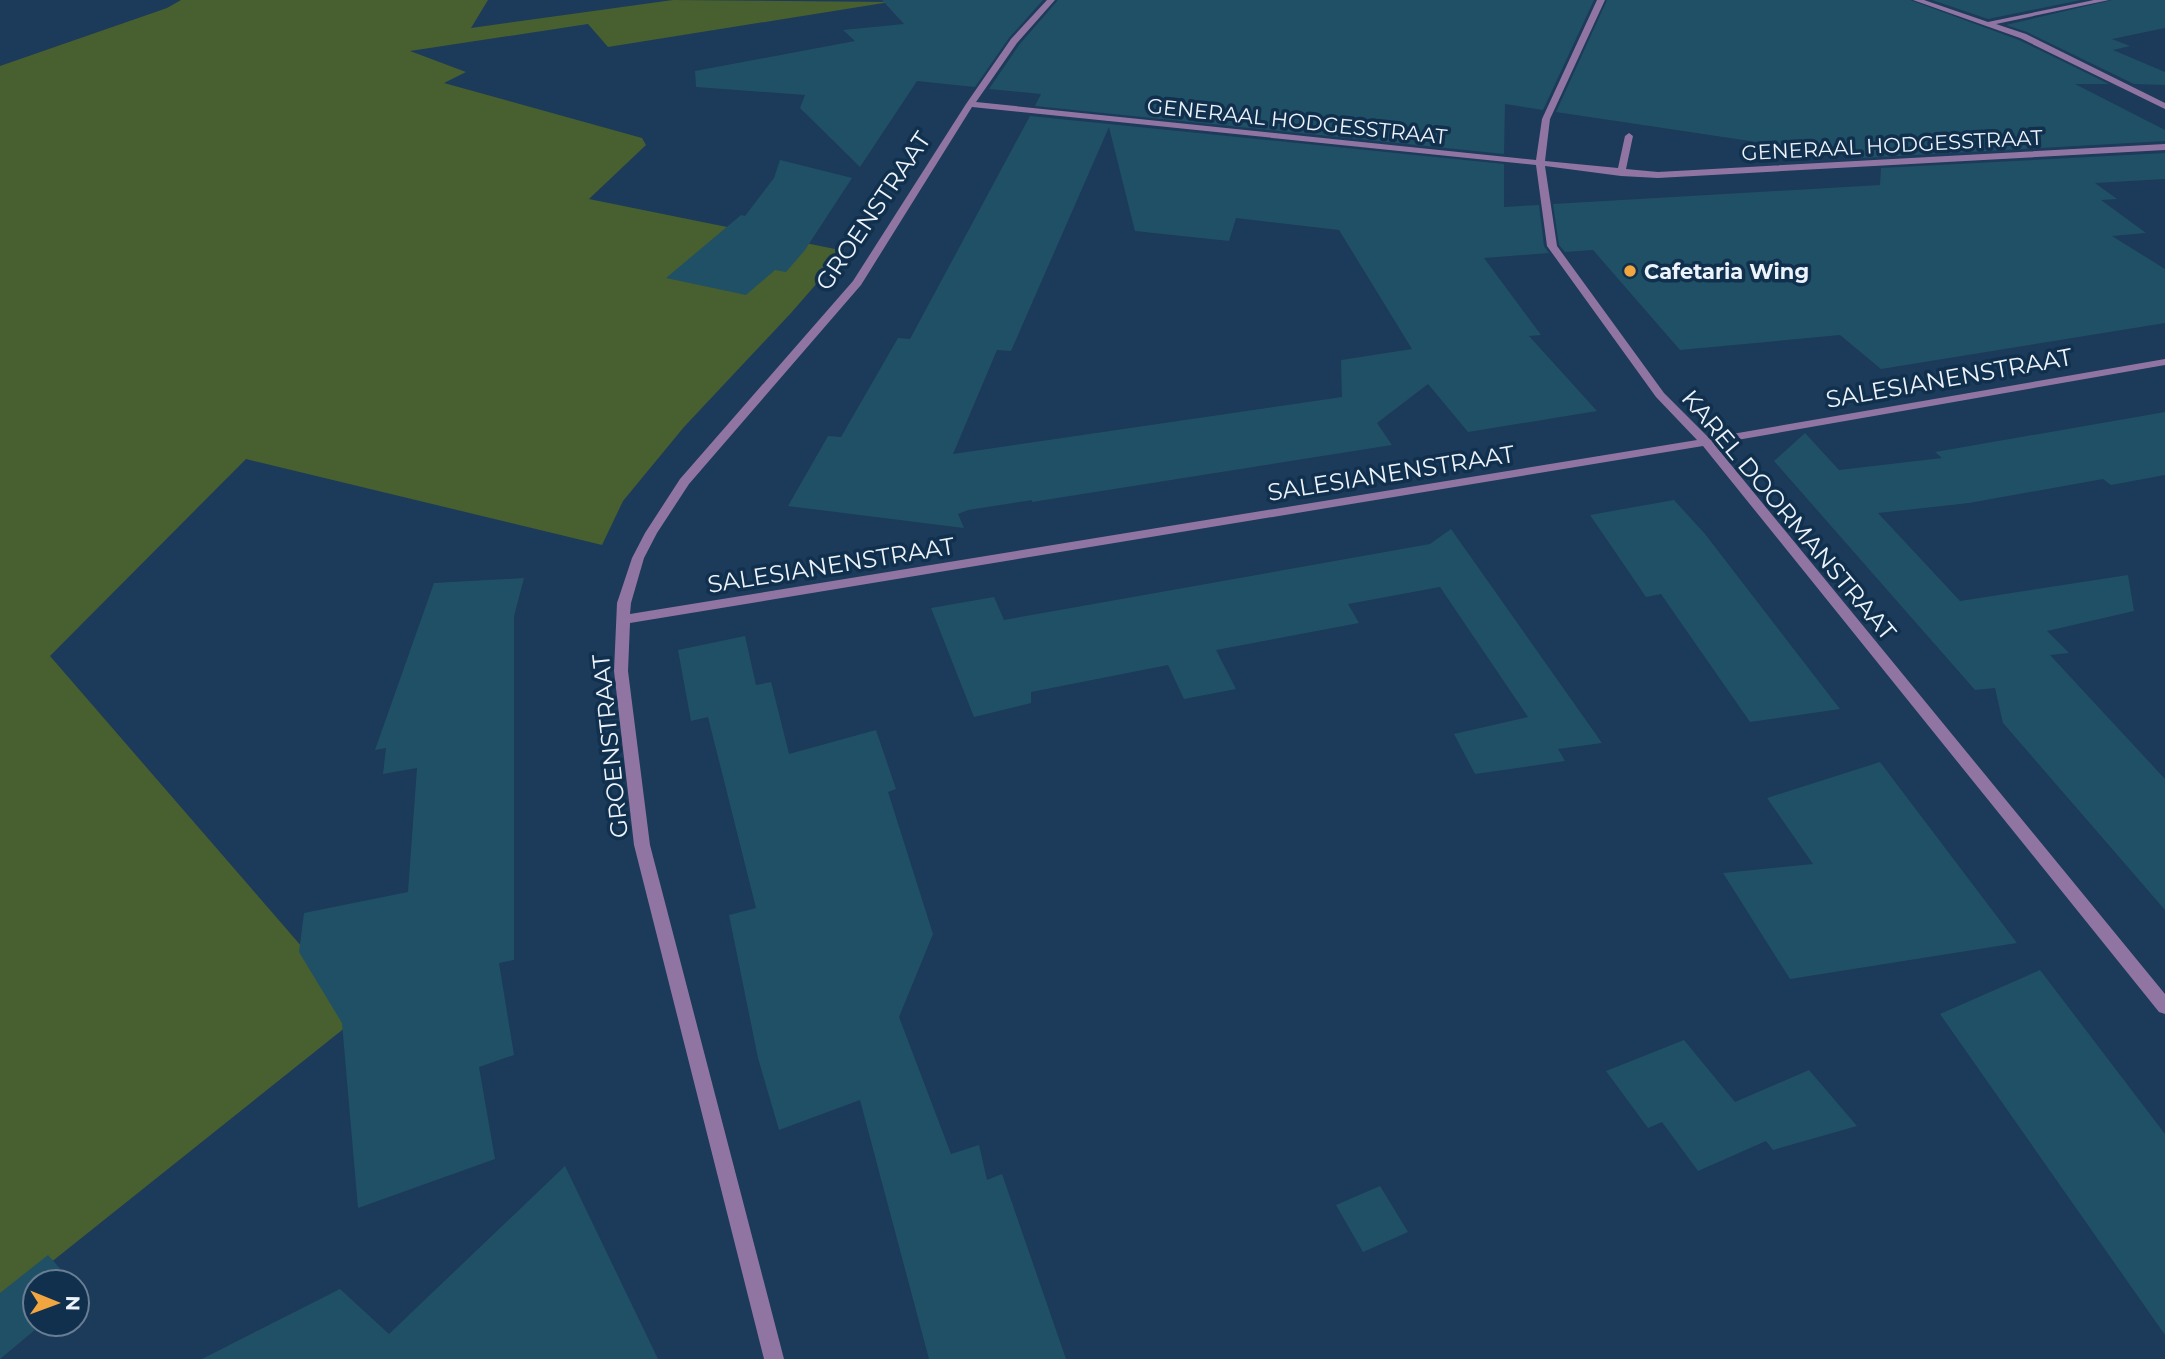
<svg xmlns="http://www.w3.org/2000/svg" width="2165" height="1359" font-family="Montserrat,sans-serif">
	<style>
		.green { fill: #485f30 }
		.building { fill: #205066; fill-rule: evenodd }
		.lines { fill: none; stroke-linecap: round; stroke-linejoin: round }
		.street { fill: #9075a3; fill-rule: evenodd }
		.poi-dot { fill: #f1a640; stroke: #11304e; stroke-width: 2.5 }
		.labels { text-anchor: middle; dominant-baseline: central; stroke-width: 7; stroke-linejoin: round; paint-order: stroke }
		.far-street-label { font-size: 21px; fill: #ecf3fb; stroke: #11304e }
		.far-poi-label { font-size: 21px; font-weight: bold; fill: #ecf3fb; stroke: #11304e; text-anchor: start }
		.street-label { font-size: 24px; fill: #ecf3fb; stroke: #11304e }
	</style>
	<rect width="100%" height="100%" fill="#1c3a59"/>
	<polygon class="green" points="181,0 488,0 471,28 673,0 890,2 608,47 588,24 410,51 466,72 444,83 642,138 646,145 589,199 845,251 791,313 684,427 623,501 602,545 246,459 50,656 361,1015 0,1303 0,66 167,8"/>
	<g class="building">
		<polygon points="882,0 1043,0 1009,38 975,87 917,81 860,167 800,108 805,95 696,87 695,71 855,41 843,30 904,24"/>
		<polygon points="1058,0 1594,0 1543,110 1505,104 1504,154 1035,106 1041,94 989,89 1019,45"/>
		<polygon points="1607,0 1910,0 2019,40 2109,84 2075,84 2165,130 2165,141 1863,158 1556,112"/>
		<polygon points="1932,0 2081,0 1988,19"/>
		<polygon points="2112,0 2165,0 2165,28 2112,39 2130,46 2113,50 2165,72 2165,85 2134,84 2027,32 2006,25"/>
		<path d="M1030,116L1504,164V207L1539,205L1544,246L1549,253L1484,258L1541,335L1529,336L1597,411L1468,432L1428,384L1377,423L1392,445L1032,502V500L968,510L958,514L964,528L788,506L828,436L841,437L898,338L910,339ZM1109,127L1135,231L1229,241L1236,218L1339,230L1412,349L1341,360L1342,397L953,454L997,350L1011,351Z"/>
		<polygon points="2165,153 2165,179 2095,183 2117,199 2101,200 2146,233 2112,236 2165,269 2165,323 1881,369 1840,335 1680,350 1593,250 1565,252 1559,245 1553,204 1880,185 1881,168"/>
		<polygon points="780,160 852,178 805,250 786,272 775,270 746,295 666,278 741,215 745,216 774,178"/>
		<polygon points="2165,412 2165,475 2111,485 2103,479 1969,503 1878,513 1960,601 2128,575 2134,611 2047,631 2069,653 2050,655 2165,779 2165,910 2003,723 1995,688 1975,690 1774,461 1805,433 1839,470 1942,458 1935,452"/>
		<polygon points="1674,500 1705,534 1840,709 1750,722 1661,594 1646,597 1590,515"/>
		<polygon points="1451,529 1602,743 1558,749 1565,761 1475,774 1454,734 1528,717 1440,587 1348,604 1359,623 1216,650 1236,689 1184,699 1168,665 1031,692 1031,703 974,717 931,608 994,597 1004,620 1430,544"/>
		<polygon points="524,578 514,616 514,960 499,963 514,1055 479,1067 495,1159 358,1208 342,1023 299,952 304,913 408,892 417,768 383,774 386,748 375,750 434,583"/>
		<polygon points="745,636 756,685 771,682 789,754 876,730 896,789 888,792 933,934 899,1017 951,1154 979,1145 987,1180 1002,1174 1066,1359 929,1359 860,1100 779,1130 758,1058 729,915 756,908 708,717 691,721 678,650"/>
		<polygon points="1880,762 2017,943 1790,979 1723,873 1813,864 1767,798"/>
		<polygon points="2040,970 2165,1134 2165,1335 1940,1014"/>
		<polygon points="1684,1040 1735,1102 1809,1070 1857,1126 1773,1150 1766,1141 1698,1171 1662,1122 1648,1128 1606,1071"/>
		<polygon points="565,1166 658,1359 202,1359 340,1289 389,1334"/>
		<polygon points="1380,1186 1408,1232 1363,1252 1336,1205"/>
		<polygon points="48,1255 72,1282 35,1282 35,1324 42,1324 0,1359 0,1293"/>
	</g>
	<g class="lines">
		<g class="street">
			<path d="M1047,0H1055L1017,43L976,102L1536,160L1542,119L1597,0H1605L1550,119L1545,161L1618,168L1625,136L1629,133L1633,136L1626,169L1658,172L2165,144V150L1658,178L1621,176L1545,166L1557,246L1664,393L1709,438L2165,359V365L1714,444L2165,994V1014L2159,1012L1703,446L630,623L628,671L650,845L784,1359H764L634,845L614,671L617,603L632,558L645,533L680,479L853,281L966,104L1011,39ZM972,107L1536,165L1547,246L1656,397L1697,440L630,614L631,603L644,558L657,533L689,484L861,285Z"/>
			<polygon points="1913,0 1924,0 1988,22 2094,0 2109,0 1996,24 2026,34 2165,103 2165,109 2020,38"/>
		</g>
	</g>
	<circle class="poi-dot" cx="1630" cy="271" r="7"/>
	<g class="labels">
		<g class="far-street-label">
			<text transform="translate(1297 121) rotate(6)">GENERAAL HODGESSTRAAT</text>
			<text transform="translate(1892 145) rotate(-3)">GENERAAL HODGESSTRAAT</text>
		</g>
		<g class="far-poi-label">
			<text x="1644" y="271">Cafetaria Wing</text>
		</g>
		<g class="street-label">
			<text transform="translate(873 211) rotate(-56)">GROENSTRAAT</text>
			<text transform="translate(1949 378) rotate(-10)">SALESIANENSTRAAT</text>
			<text transform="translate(1391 473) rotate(-9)">SALESIANENSTRAAT</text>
			<text transform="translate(1789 515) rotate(50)">KAREL DOORMANSTRAAT</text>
			<text transform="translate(831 565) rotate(-9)">SALESIANENSTRAAT</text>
			<text transform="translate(610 746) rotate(-96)">GROENSTRAAT</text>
		</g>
	</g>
	<g transform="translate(56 1303) rotate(91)"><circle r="33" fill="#11304e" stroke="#697e93" stroke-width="2"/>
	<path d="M0-5L12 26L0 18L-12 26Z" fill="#f1a640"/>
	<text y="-10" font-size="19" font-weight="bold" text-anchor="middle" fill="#ecf3fb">N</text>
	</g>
</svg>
